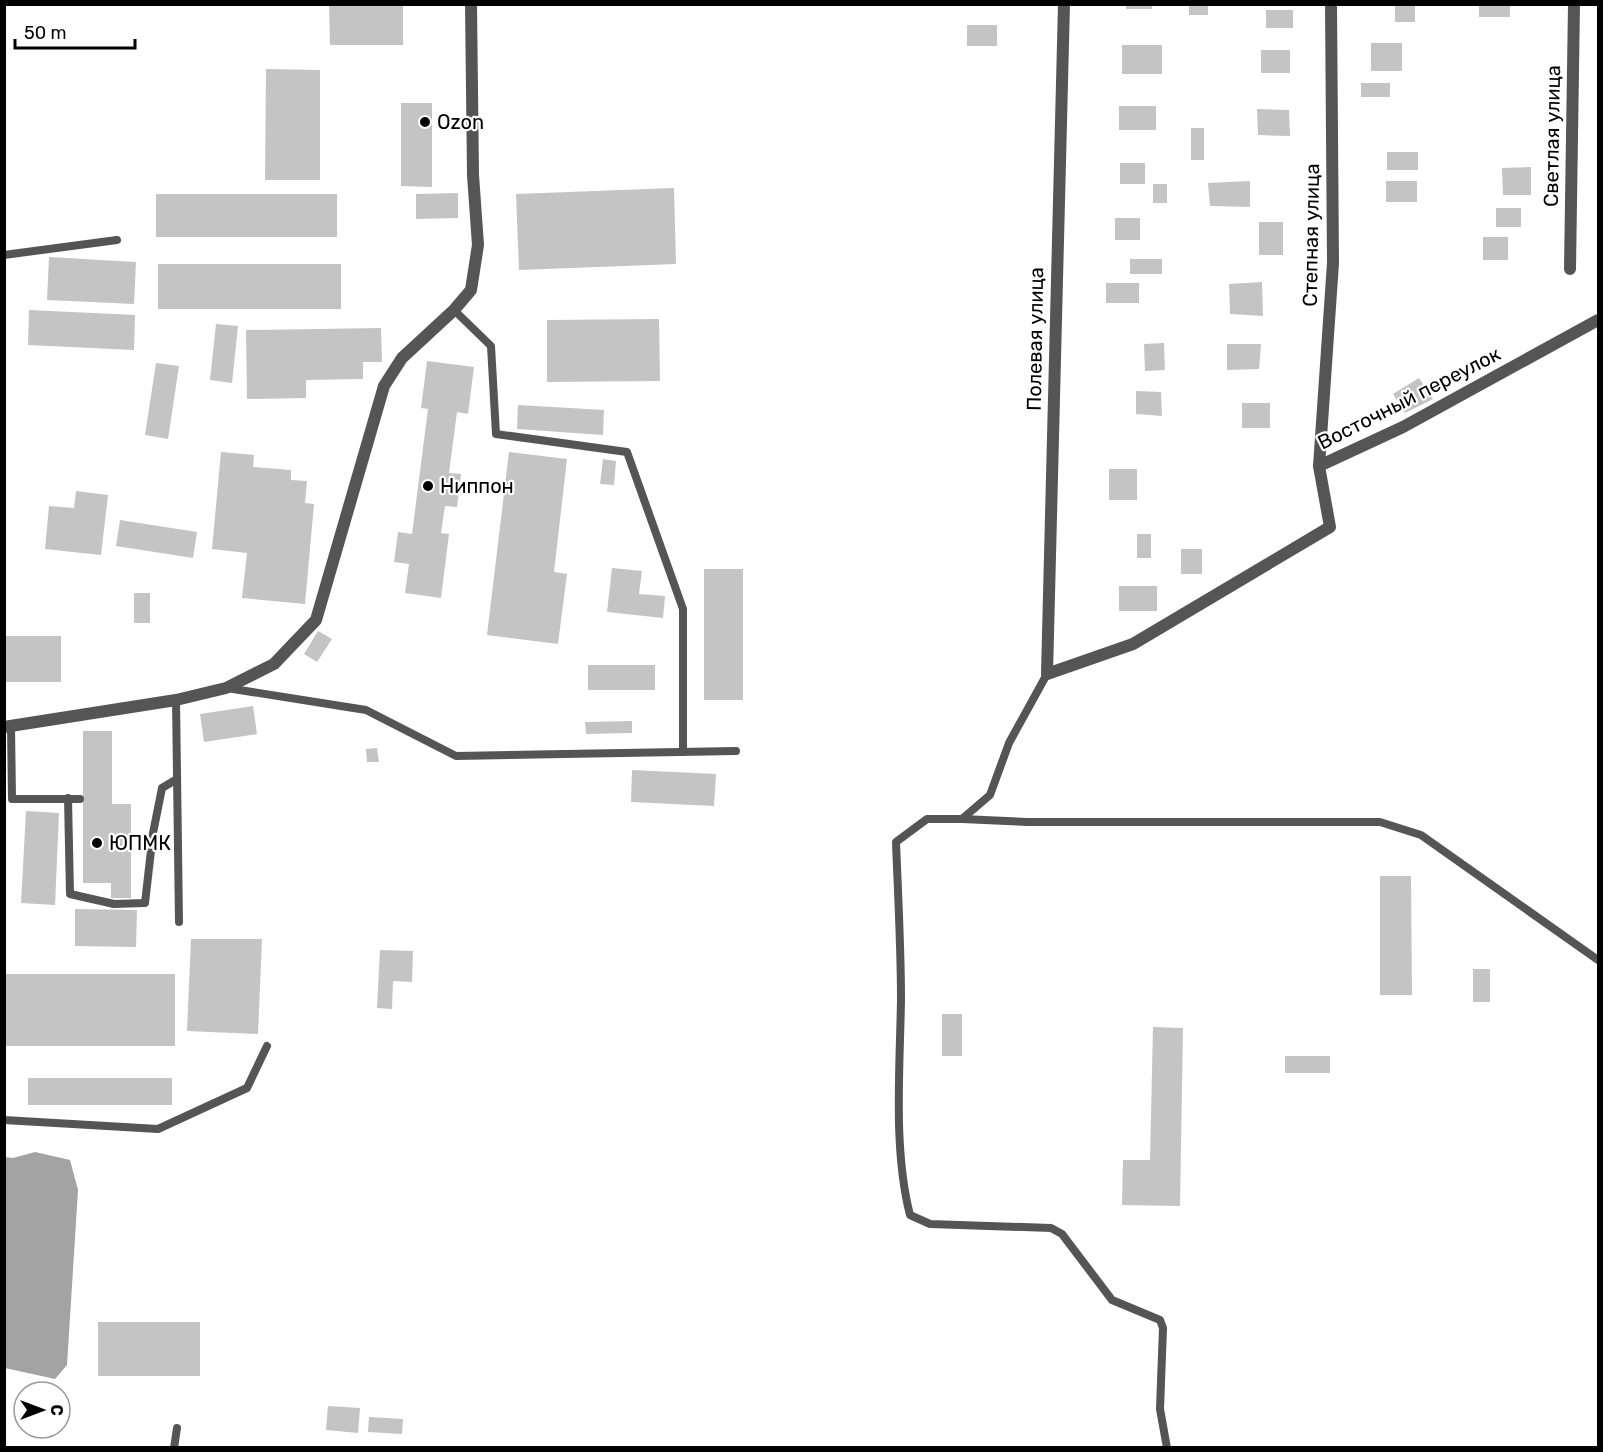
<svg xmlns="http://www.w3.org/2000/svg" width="1603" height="1452" font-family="Rubik,sans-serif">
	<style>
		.water { fill: #a3a3a3 }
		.building { fill: #c4c4c4 }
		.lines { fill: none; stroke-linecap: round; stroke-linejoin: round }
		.service { stroke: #555; stroke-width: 8 }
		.minor { stroke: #555; stroke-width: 12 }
		.poi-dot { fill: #000; stroke: #fff; stroke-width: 2 }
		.labels { text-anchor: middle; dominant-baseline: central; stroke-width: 4.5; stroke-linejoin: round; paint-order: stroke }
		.poi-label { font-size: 20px; fill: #000; stroke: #fff; text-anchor: start }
		.street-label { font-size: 20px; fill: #000; stroke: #fff }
	</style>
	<rect width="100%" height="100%" fill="#fff"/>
	<polygon class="water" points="35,1152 70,1160 78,1190 67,1365 55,1379 5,1368 5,1157 13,1158"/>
	<g class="building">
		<polygon points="329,4 403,4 403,45 330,45"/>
		<rect x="1126" y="4" width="26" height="5"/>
		<rect x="1189" y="4" width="19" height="11"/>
		<rect x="1479" y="4" width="31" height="13"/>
		<rect x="1395" y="5" width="20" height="17"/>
		<rect x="1266" y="10" width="27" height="18"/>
		<rect x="967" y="25" width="30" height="21"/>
		<rect x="1371" y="43" width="31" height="28"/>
		<rect x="1122" y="45" width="40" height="29"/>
		<rect x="1261" y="50" width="29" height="23"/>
		<polygon points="266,69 320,70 320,180 265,180"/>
		<rect x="1361" y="83" width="29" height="14"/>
		<polygon points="401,103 432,103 432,187 401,186"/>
		<rect x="1119" y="106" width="37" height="24"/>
		<polygon points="1257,109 1289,110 1290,136 1258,135"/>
		<rect x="1191" y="128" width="13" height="32"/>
		<rect x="1387" y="152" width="31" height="18"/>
		<rect x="1120" y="163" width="25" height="21"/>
		<polygon points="1531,167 1531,195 1503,195 1502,168"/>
		<polygon points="1250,181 1250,207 1210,206 1208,183"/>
		<rect x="1386" y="181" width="31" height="21"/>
		<rect x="1153" y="184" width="14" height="19"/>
		<polygon points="674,188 676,264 519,270 516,194"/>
		<polygon points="458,193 458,218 416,219 416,194"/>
		<rect x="156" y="194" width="181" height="43"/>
		<rect x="1496" y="208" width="25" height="19"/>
		<rect x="1115" y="218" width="25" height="22"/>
		<rect x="1259" y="222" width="24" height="33"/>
		<rect x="1483" y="237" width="25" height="23"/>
		<polygon points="49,257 136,262 134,304 47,300"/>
		<rect x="1130" y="259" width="32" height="15"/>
		<rect x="158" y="264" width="183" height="45"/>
		<polygon points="1262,282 1263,316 1230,314 1229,284"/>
		<rect x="1106" y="283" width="33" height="20"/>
		<polygon points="29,310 135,315 134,350 28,345"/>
		<polygon points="659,319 660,381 547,382 547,320"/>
		<polygon points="216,324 238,326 232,383 210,380"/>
		<polygon points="381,328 382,362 363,362 363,379 306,380 306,398 247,399 246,330"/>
		<polygon points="1164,343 1165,370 1145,371 1144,344"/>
		<polygon points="1227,344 1261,344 1259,369 1227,370"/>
		<polygon points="427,361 474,367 468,414 457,412 449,473 461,474 457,507 445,506 441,533 449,534 441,598 405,593 409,564 394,562 398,532 412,534 428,409 421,408"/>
		<polygon points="156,363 179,366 168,439 145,435"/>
		<polygon points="1419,378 1433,399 1405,413 1393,394"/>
		<polygon points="1136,391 1161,392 1162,416 1136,414"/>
		<rect x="1242" y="403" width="28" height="25"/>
		<polygon points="518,405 604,410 603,435 517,429"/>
		<polygon points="221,452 254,455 253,467 291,470 291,480 307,481 305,503 314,504 305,604 242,598 247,553 212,549"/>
		<polygon points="509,452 567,459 554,572 567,574 558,644 487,635"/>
		<polygon points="603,459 616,461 614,485 600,484"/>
		<rect x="1109" y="469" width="28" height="31"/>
		<polygon points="76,491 108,495 101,555 45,549 49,506 74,508"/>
		<polygon points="120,520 197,532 193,558 116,546"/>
		<rect x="1137" y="534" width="14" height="24"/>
		<rect x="1181" y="549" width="21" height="25"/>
		<polygon points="612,568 642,571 639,594 665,596 663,618 607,612"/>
		<rect x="704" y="569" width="39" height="131"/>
		<rect x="1119" y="586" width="38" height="25"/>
		<rect x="134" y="593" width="16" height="30"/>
		<polygon points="318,631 332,639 317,662 304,654"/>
		<rect x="4" y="636" width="57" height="46"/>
		<rect x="588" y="665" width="67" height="25"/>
		<polygon points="253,706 257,734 204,742 200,714"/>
		<polygon points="632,721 632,733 586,734 585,722"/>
		<polygon points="83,731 112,731 112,804 131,804 131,898 111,898 111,883 83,883"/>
		<polygon points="377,748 379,762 367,762 366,749"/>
		<polygon points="632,770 716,774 714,806 631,802"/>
		<polygon points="26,811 59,813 55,905 21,903"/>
		<polygon points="1380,876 1411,876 1412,995 1380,995"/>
		<polygon points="75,909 137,910 136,947 75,946"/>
		<polygon points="191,939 262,939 258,1034 187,1031"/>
		<polygon points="380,950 413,951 412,982 393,981 392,1009 377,1008"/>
		<rect x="1473" y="969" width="17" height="33"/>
		<rect x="4" y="974" width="171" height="72"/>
		<rect x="942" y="1014" width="20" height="42"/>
		<polygon points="1153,1027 1183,1028 1180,1206 1122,1205 1123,1160 1150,1160"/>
		<rect x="1285" y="1056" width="45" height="17"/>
		<rect x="28" y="1078" width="144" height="27"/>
		<rect x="98" y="1322" width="102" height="54"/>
		<polygon points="328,1406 360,1408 358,1433 326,1430"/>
		<polygon points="369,1417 403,1419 402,1434 368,1432"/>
	</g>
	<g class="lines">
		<g class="service">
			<polyline points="4,255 117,240"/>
			<polyline points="454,310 491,346 496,434 627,452 683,609 683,752"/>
			<path d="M1047,674L1009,743L990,795L962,819H927L896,842C898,895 901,947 901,999C900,1067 893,1149 910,1215L930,1224L1051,1228L1062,1234L1112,1300L1160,1320L1163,1328L1160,1409L1167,1448"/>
			<polyline points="227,688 366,710 456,756 736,751"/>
			<polyline points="176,700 179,922"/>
			<polyline points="11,726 12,799 80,799"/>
			<polyline points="68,798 70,894 114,904 145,903 153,833 162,788 177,779"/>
			<polyline points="962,819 1027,822 1380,822 1421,835 1598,960"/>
			<polyline points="4,1120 158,1129 247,1088 267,1046"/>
			<polyline points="174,1448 177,1428"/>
		</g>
		<g class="minor">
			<polyline points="1064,4 1047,674 1133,644 1330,527 1319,466 1403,427 1598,320"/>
			<polyline points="1570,269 1574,4"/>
			<polyline points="1319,466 1333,263 1331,4"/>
			<polyline points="4,727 176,700 226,688 274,664 316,620 384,386 402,358 454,310 471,290 478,245 473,175 471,4"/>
		</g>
	</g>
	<g class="poi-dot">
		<circle cx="425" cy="122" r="6"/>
		<circle cx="428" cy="486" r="6"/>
		<circle cx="97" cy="843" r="6"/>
	</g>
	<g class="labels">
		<g class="poi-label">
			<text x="437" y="122">Ozon</text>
			<text x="440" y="486">Ниппон</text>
			<text x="109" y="843">ЮПМК</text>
		</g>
		<g class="street-label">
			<text transform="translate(1552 136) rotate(-89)">Светлая улица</text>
			<text transform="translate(1311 235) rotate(-89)">Степная улица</text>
			<text transform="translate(1035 339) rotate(-89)">Полевая улица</text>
			<text transform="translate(1409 398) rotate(-27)">Восточный переулок</text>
		</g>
	</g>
	<rect width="1603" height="1452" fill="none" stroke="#000000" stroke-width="12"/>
	<g transform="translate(42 1410) rotate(90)"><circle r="28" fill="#ffffff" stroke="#999999" stroke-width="1.5"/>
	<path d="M0-4.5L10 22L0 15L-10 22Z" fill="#000000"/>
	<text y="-9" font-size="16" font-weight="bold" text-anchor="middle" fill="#000000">С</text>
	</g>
	<path d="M15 39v9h120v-9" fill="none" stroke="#000000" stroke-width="3"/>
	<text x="24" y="39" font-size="18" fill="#000000" stroke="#ffffff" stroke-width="4.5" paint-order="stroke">50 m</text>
</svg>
